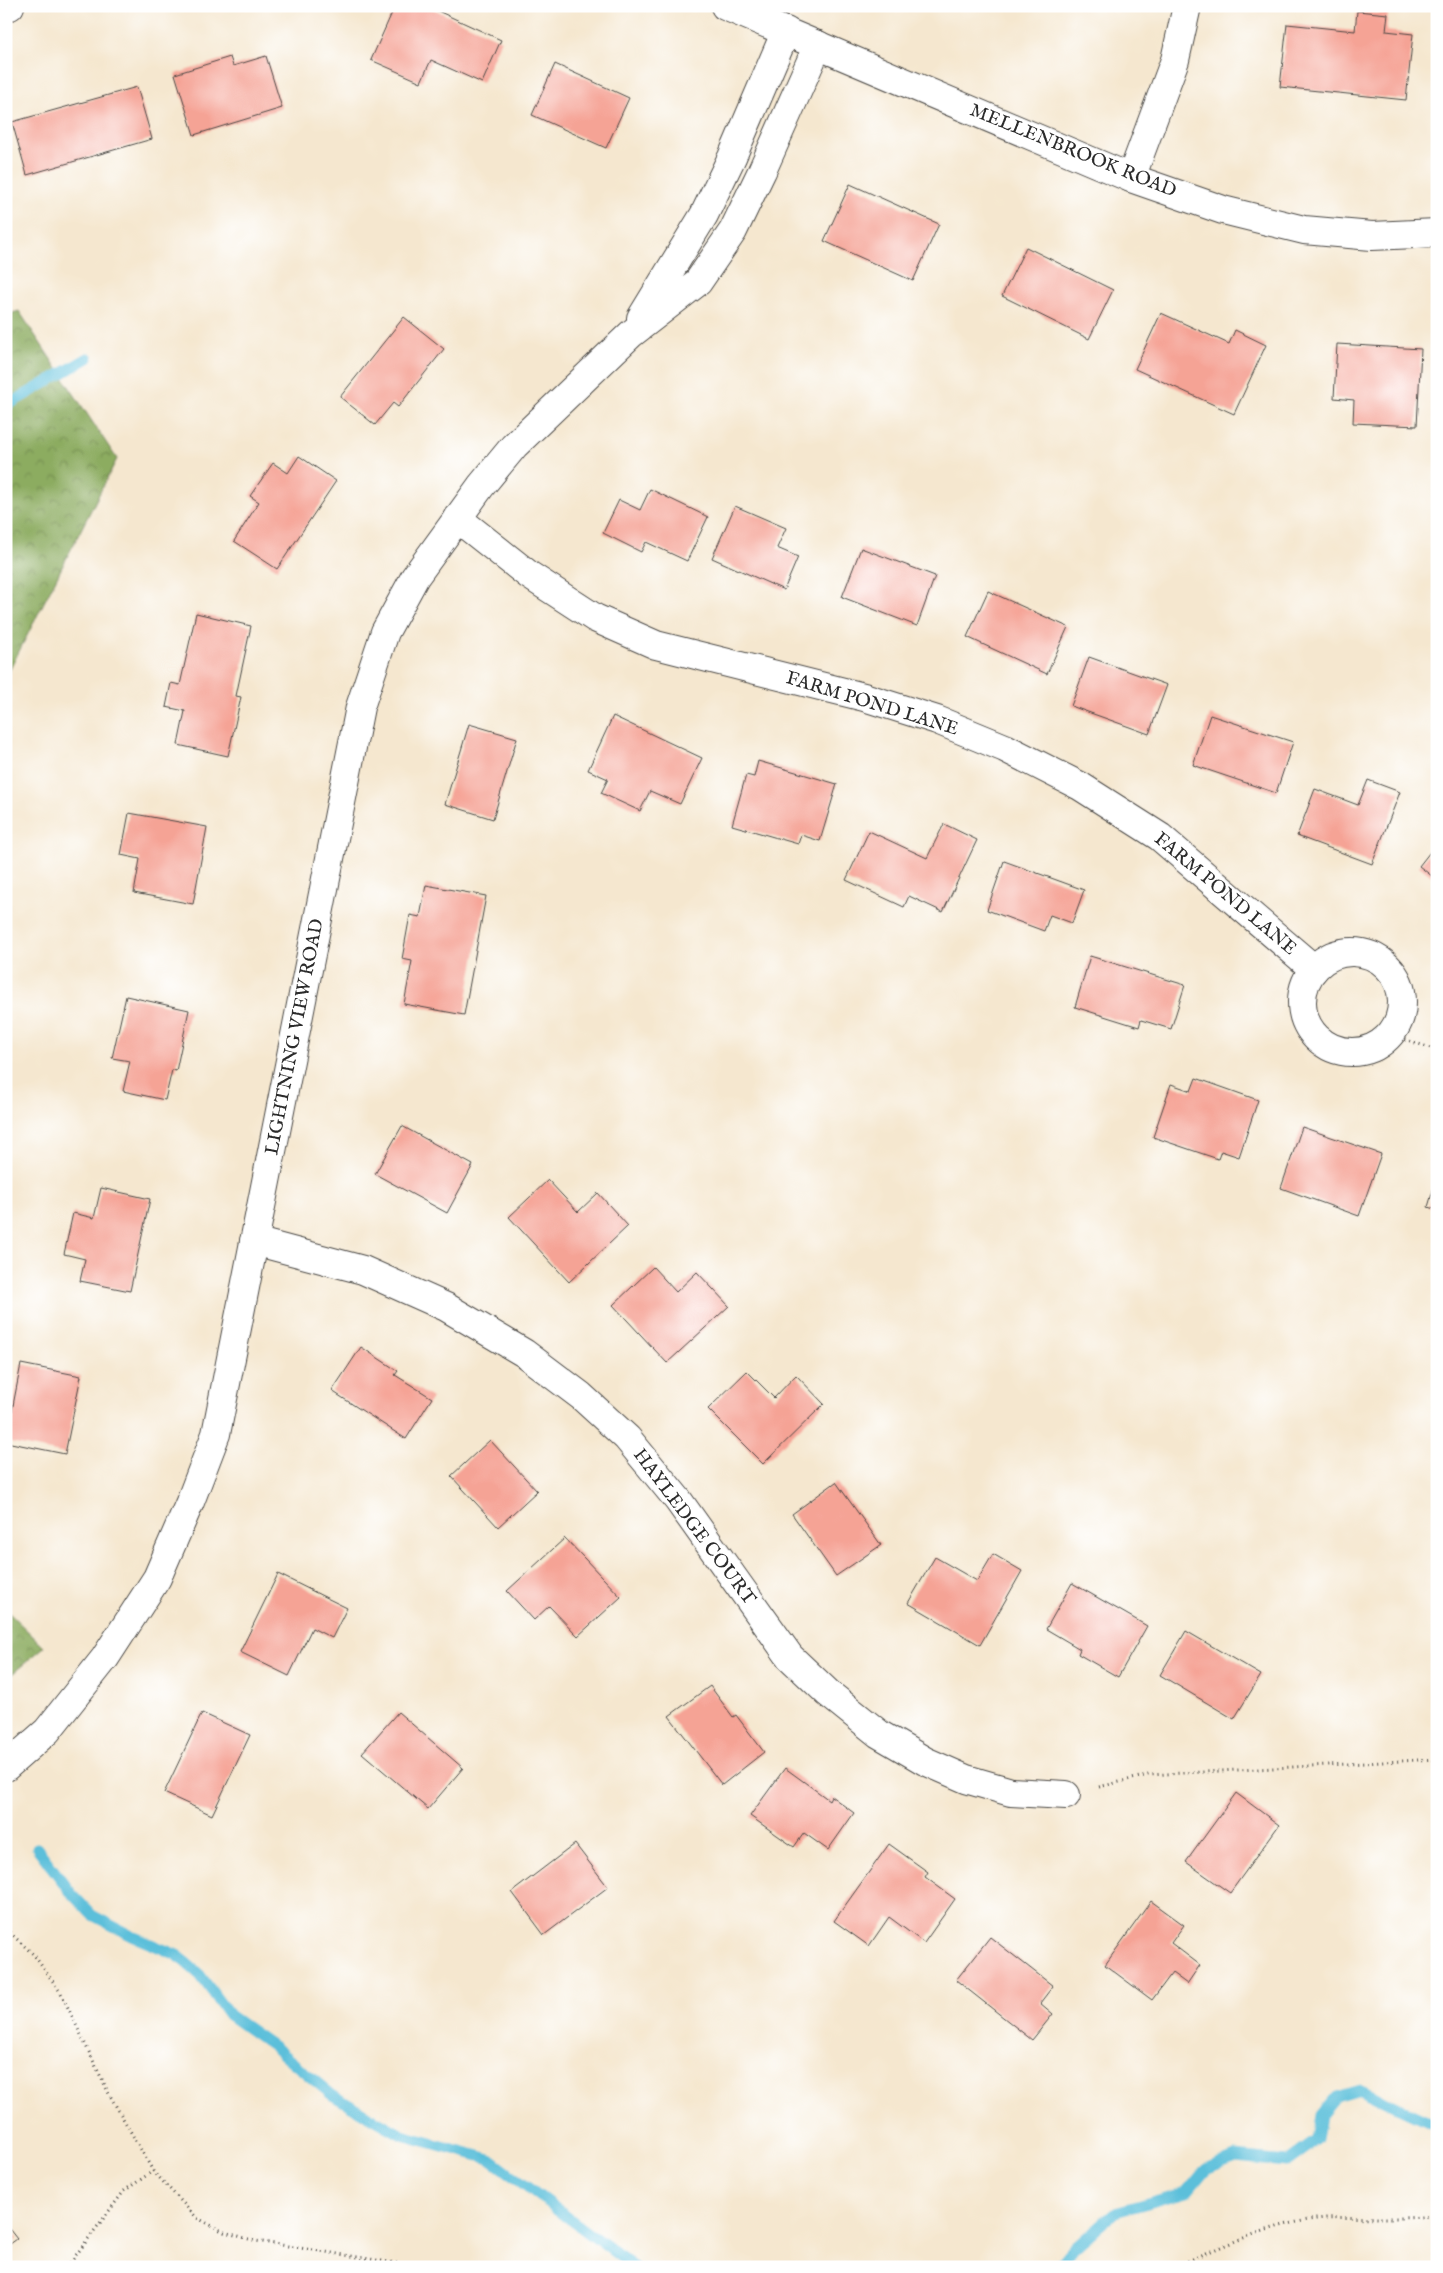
<svg xmlns="http://www.w3.org/2000/svg" width="1443" height="2273" font-family="'IM FELL English',serif">
	<style>
		.forest { fill: url(#forest-crowns); stroke: #5c6c46 }
		.lines { fill: none; stroke-linecap: round; stroke-linejoin: round }
		.stream { stroke: #5cbfda; stroke-width: 11 }
		.building { fill: #f5a395 }
		.minor-casing { stroke: #494744; stroke-width: 30 }
		.path { stroke: #494744; stroke-width: 3; stroke-dasharray: 1 4; stroke-linecap: butt }
		.minor { stroke: #fff; stroke-width: 28 }
		.labels { text-anchor: middle; dominant-baseline: central; stroke-width: 4; stroke-linejoin: round; paint-order: stroke }
		.street-label { font-size: 19px; fill: #2b2b2b; stroke: #fff }
	</style>
	<defs>
		<pattern id="forest-crowns" width="20" height="18" patternUnits="userSpaceOnUse" patternTransform="scale(1.25)"><rect width="20" height="18" fill="#8cac60"/><path d="M2 6a3 3 0 1 1 6 0M12 15a3 3 0 1 1 6 0" fill="none" stroke="#738c4f"/></pattern>
	</defs>
	<rect width="100%" height="100%" fill="#fff"/>
	<filter id="ink" filterUnits="userSpaceOnUse"><feTurbulence type="fractalNoise" baseFrequency=".02" numOctaves="2"/><feDisplacementMap in="SourceGraphic" scale="10" xChannelSelector="R" yChannelSelector="G"/><feConvolveMatrix kernelMatrix="1 2 1 2 8 2 1 2 1" color-interpolation-filters="sRGB"/></filter>
	<filter id="wash" filterUnits="userSpaceOnUse"><feTurbulence type="fractalNoise" baseFrequency=".0096" numOctaves="4" result="noise"/><feDisplacementMap in="SourceGraphic" scale="20" xChannelSelector="R" yChannelSelector="G"/><feGaussianBlur stdDeviation="1.12" result="paint"/><feColorMatrix in="noise" values="0 0 0 0 0 0 0 0 0 0 0 0 0 0 0 0 0 1.4 0 .05"/><feComposite in="paint" operator="in"/></filter>
	<g filter="url(#wash)">
		<rect width="100%" height="100%" fill="#f5e7cf"/>
		<g class="forest">
			<polygon points="19,311 117,459 6,677 6,315"/>
			<polygon points="6,1610 44,1647 6,1679"/>
		</g>
		<g class="lines">
			<g class="stream">
				<polyline points="6,406 88,358"/>
				<polyline points="37,1848 72,1894 92,1915 132,1936 177,1955 200,1975 229,2015 273,2046 332,2095 402,2135 490,2159 634,2267"/>
				<polyline points="1058,2267 1071,2251 1115,2212 1187,2192 1206,2169 1235,2157 1287,2162 1317,2140 1321,2115 1336,2097 1360,2090 1437,2126"/>
			</g>
		</g>
		<g id="blocks">
			<g class="building">
				<polygon points="395,6 427,6 501,40 482,83 431,60 421,82 371,60"/>
				<polygon points="1357,11 1388,14 1386,31 1413,34 1406,100 1280,87 1287,24 1355,31"/>
				<polygon points="266,56 282,108 194,135 175,74 230,57 233,66"/>
				<polygon points="555,64 629,98 606,148 532,115"/>
				<polygon points="137,87 152,139 27,175 12,122"/>
				<polygon points="850,184 939,224 913,281 824,241"/>
				<polygon points="1026,247 1113,290 1089,339 1002,296"/>
				<polygon points="1161,313 1229,344 1235,330 1266,345 1234,414 1135,369"/>
				<polygon points="404,317 444,349 398,407 393,403 375,425 340,397"/>
				<polygon points="1337,344 1421,349 1417,426 1353,423 1354,400 1334,398"/>
				<polygon points="299,456 336,481 277,569 234,541 259,502 250,496 273,463 288,473"/>
				<polygon points="650,489 708,517 687,561 646,542 641,552 603,533 619,500 640,510"/>
				<polygon points="735,506 786,528 777,548 798,557 784,590 712,558"/>
				<polygon points="861,548 935,576 917,626 842,597"/>
				<polygon points="988,591 1068,627 1047,674 967,637"/>
				<polygon points="196,613 251,626 236,696 241,697 228,756 178,745 185,711 166,707 171,683 180,685"/>
				<polygon points="1089,657 1167,685 1149,734 1071,706"/>
				<polygon points="1210,715 1293,742 1276,793 1193,765"/>
				<polygon points="613,716 702,758 680,804 650,791 640,811 601,793 608,779 588,770"/>
				<polygon points="469,724 517,738 493,819 445,804"/>
				<polygon points="758,761 837,784 820,841 801,835 798,844 732,825 746,775 754,777"/>
				<polygon points="1368,780 1400,792 1372,864 1297,836 1315,789 1358,805"/>
				<polygon points="129,813 207,827 193,904 134,893 140,859 121,855"/>
				<polygon points="944,824 977,840 943,912 909,896 904,907 846,880 869,831 927,858"/>
				<polygon points="1437,843 1437,880 1419,866"/>
				<polygon points="1004,861 1084,890 1072,923 1050,915 1044,931 987,910"/>
				<polygon points="426,885 486,896 464,1015 404,1004 412,961 402,959 410,915 420,917"/>
				<polygon points="1090,956 1185,985 1171,1029 1141,1020 1139,1027 1075,1007"/>
				<polygon points="126,996 189,1010 176,1071 172,1070 165,1100 123,1091 130,1061 112,1058"/>
				<polygon points="1196,1078 1258,1100 1239,1157 1221,1151 1218,1159 1153,1137 1171,1084 1191,1091"/>
				<polygon points="402,1126 473,1165 447,1213 375,1174"/>
				<polygon points="1302,1127 1381,1154 1359,1216 1281,1188"/>
				<polygon points="548,1180 578,1212 598,1193 628,1226 569,1282 509,1217"/>
				<polygon points="1436,1180 1437,1181 1437,1210 1428,1207"/>
				<polygon points="101,1188 150,1199 130,1291 80,1281 85,1259 64,1254 73,1213 94,1218"/>
				<polygon points="653,1267 676,1292 697,1272 729,1306 667,1363 613,1305"/>
				<polygon points="361,1347 398,1371 395,1375 432,1398 406,1439 332,1391"/>
				<polygon points="21,1364 81,1376 65,1454 6,1442"/>
				<polygon points="747,1371 774,1398 796,1375 824,1404 763,1464 708,1409"/>
				<polygon points="490,1440 537,1491 498,1527 451,1476"/>
				<polygon points="836,1482 881,1545 836,1576 792,1514"/>
				<polygon points="565,1538 621,1597 578,1636 549,1606 534,1620 507,1591"/>
				<polygon points="993,1554 1022,1571 980,1645 908,1603 935,1557 977,1581"/>
				<polygon points="278,1574 347,1608 332,1638 312,1628 289,1676 240,1652"/>
				<polygon points="1072,1583 1147,1626 1118,1677 1078,1654 1080,1649 1046,1629"/>
				<polygon points="1186,1631 1261,1675 1234,1719 1160,1675"/>
				<polygon points="710,1686 733,1717 736,1715 764,1752 722,1785 669,1716"/>
				<polygon points="398,1712 463,1768 428,1809 362,1753"/>
				<polygon points="202,1713 250,1735 212,1815 164,1793"/>
				<polygon points="785,1768 829,1800 831,1796 854,1813 828,1850 804,1833 794,1847 750,1816"/>
				<polygon points="1236,1793 1279,1825 1230,1893 1186,1862"/>
				<polygon points="575,1844 608,1887 544,1935 512,1892"/>
				<polygon points="889,1844 928,1872 925,1877 955,1899 924,1943 889,1917 869,1946 834,1921"/>
				<polygon points="1151,1901 1184,1925 1171,1943 1200,1965 1187,1984 1172,1973 1152,2000 1105,1965"/>
				<polygon points="990,1937 1053,1986 1040,2003 1053,2014 1032,2040 956,1980"/>
				<polygon points="6,2225 17,2239 6,2247"/>
			</g>
		</g>
	</g>
	<g filter="url(#ink)">
		<use href="#blocks" fill-opacity="0" stroke="#494744" stroke-width="1"/>
		<g class="lines">
			<g class="minor-casing">
				<g id="minor">
					<polyline points="725,6 1131,178 1223,210 1304,230 1372,236 1437,233"/>
					<polyline points="6,7 10,6"/>
					<polyline points="1131,178 1175,60 1187,6"/>
					<polyline points="641,318 704,215 732,157 786,31"/>
					<polyline points="457,518 529,575 595,618 656,645 864,697 937,720 1005,748 1080,786 1160,837 1314,969"/>
					<circle cx="1352" cy="1002" r="50"/>
					<polyline points="254,1241 363,1270 446,1307 524,1353 581,1396 627,1438 678,1500 790,1657 828,1693 879,1734 925,1761 966,1779 1011,1792 1066,1795"/>
					<polyline points="6,1767 47,1731 105,1658 157,1578 190,1502 216,1434 360,707 385,632 415,577 481,486 514,446 631,334 698,282 733,231 762,171 818,45"/>
				</g>
			</g>
			<g class="path">
				<polyline points="1391,1035 1437,1050"/>
				<polyline points="1099,1787 1148,1775 1437,1759"/>
				<polyline points="6,1929 34,1955 61,1993 108,2092 153,2171 197,2218 224,2232 256,2241 421,2267"/>
				<polyline points="67,2267 124,2191 153,2171"/>
				<path d="M1174,2267C1223,2246 1273,2222 1326,2218C1363,2216 1400,2221 1437,2215"/>
			</g>
			<use href="#minor" class="minor"/>
		</g>
	</g>
	<g class="labels">
		<g class="street-label">
			<text transform="translate(1073 151) rotate(22)">MELLENBROOK ROAD</text>
			<text transform="translate(872 704) rotate(17)">FARM POND LANE</text>
			<text transform="translate(1225 894) rotate(40)">FARM POND LANE</text>
			<text transform="translate(295 1037) rotate(-79)">LIGHTNING VIEW ROAD</text>
			<text transform="translate(694 1527) rotate(53)">HAYLEDGE COURT</text>
		</g>
	</g>
	<rect width="1443" height="2273" fill="none" stroke="#fff" stroke-width="25"/>
</svg>
